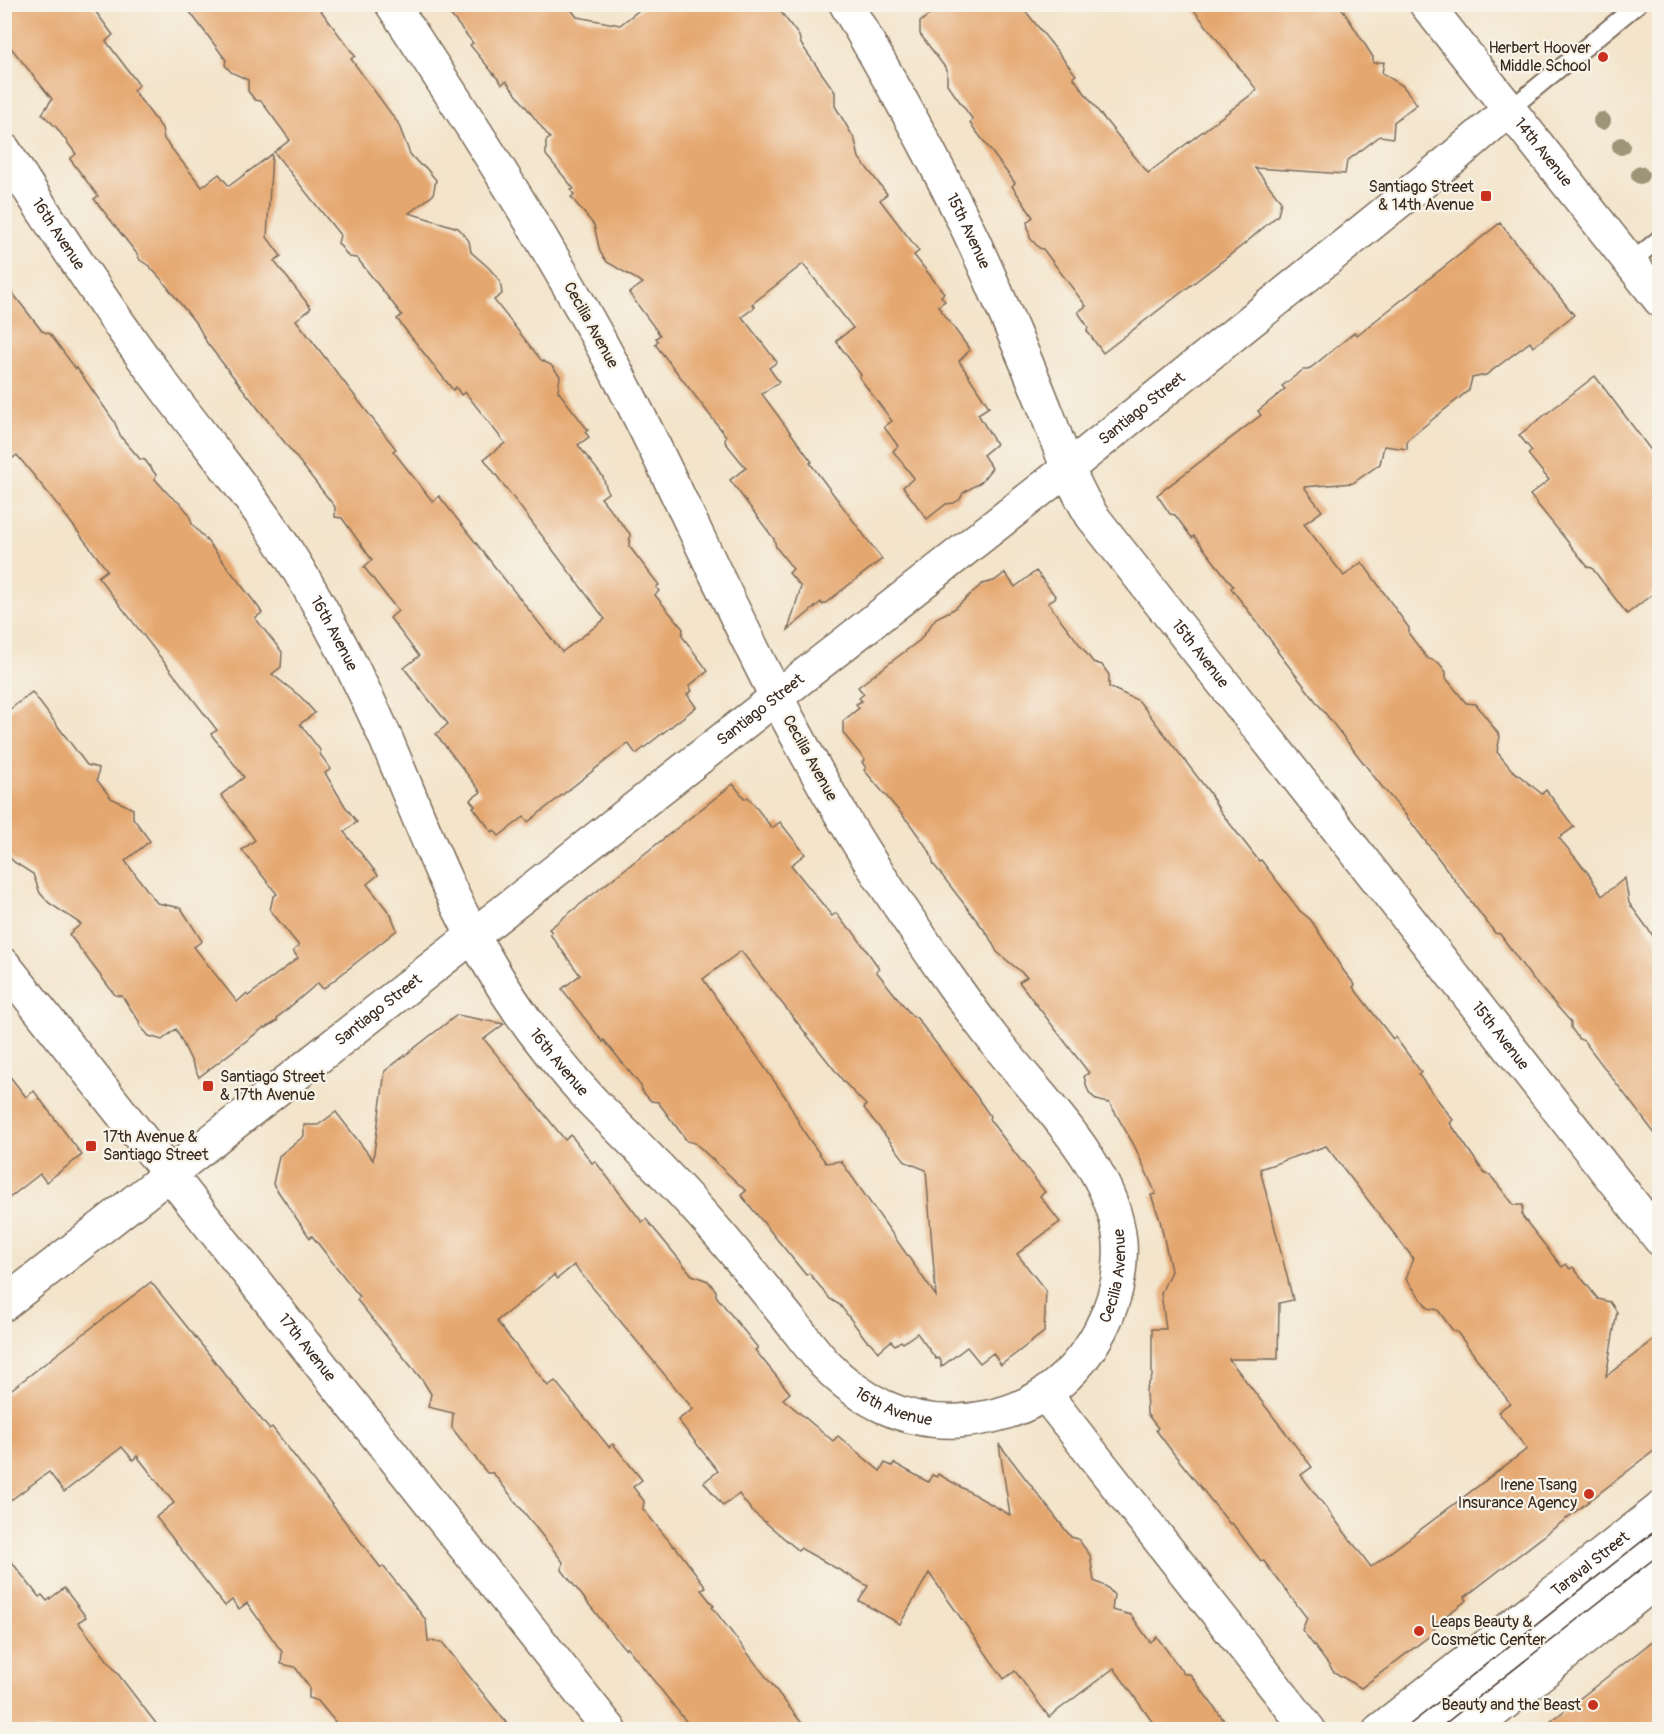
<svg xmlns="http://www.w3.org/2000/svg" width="1664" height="1734" font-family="Pangolin,sans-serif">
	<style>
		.building { fill: #e5a770; fill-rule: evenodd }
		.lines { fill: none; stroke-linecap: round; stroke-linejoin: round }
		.lane-casing { stroke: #7b6b5a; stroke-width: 20 }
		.street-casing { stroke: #7b6b5a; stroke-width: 36 }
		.secondary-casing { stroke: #7b6b5a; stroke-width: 36 }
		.lane { stroke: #fff; stroke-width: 16 }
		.street { stroke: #fff; stroke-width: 33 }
		.secondary { stroke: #fff; stroke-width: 33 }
		.tram { stroke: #3b2a1e; stroke-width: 1.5 }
		.tree { fill: #9e9478 }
		.poi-dot { fill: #c8321e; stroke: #f7f3e8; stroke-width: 2 }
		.labels { text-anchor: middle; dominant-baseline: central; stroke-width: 4.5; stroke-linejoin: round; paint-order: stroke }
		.poi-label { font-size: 16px; fill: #3b2a1e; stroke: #f7f3e8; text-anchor: end }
		.street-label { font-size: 16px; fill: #3b2a1e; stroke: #f7f3e8 }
	</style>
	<rect width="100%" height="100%" fill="#f7f3e8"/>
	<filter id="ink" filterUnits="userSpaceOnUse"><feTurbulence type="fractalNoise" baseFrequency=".0167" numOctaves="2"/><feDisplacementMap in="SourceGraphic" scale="12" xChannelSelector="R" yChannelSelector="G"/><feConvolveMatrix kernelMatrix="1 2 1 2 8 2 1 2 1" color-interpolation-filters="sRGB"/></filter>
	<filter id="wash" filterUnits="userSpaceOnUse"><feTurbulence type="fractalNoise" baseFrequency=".008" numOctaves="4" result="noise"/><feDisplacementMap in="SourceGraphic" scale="24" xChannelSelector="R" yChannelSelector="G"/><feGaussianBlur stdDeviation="1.35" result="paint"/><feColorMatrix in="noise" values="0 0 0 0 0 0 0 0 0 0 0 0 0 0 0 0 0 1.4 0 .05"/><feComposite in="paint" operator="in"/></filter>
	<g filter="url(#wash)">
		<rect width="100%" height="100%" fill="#f3e4ca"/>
		<g id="blocks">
			<g class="building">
				<polygon points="4,4 90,4 113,35 106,41 139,85 133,90 162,128 164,139 202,187 219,174 229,186 272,154 267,237 281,256 274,261 311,308 296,320 396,449 393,451 433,502 439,496 562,652 605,619 484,459 505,443 465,392 461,395 456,387 453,390 397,319 402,315 357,258 349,257 338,243 340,235 274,152 290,140 261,101 255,100 248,91 248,80 231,72 225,65 226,60 184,4 316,4 355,56 351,59 398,123 410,154 420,165 425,167 436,180 433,195 409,213 458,228 463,233 469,241 471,252 489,268 500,281 502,294 494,300 541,360 551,365 560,376 558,391 588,430 585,432 589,437 578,445 603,477 608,493 601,498 630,534 629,546 659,585 656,587 659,591 655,595 683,629 682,636 708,671 689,686 692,691 687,694 696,707 636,754 628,743 528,822 524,817 499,836 494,830 492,832 473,807 475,806 470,800 481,792 436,734 448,724 404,668 419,656 390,618 398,611 364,567 372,560 342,518 335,517 335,507 207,343 198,326 161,279 149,266 140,260 137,254 94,199 98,196 70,159 76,154 56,127 42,114 52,99 4,39"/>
				<polygon points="442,4 567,4 577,17 620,25 647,4 775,4 799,36 801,44 835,92 835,106 855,140 859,158 887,194 880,200 919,251 914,255 944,293 941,296 945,301 938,306 970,350 959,361 989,407 978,414 996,444 983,455 992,468 981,482 963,493 960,499 954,503 946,504 927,519 903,487 914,478 893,451 898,446 884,427 892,421 859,377 861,375 836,341 853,328 803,264 752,304 755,307 742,317 777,362 769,368 779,382 762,394 812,462 810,463 882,559 823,605 821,602 788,630 801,587 789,573 793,569 776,547 774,539 730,480 746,468 725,442 726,436 655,344 658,341 656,338 660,335 629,293 643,283 607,262 600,252 594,225 571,197 574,195 571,190 574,189 546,155 546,141 550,138 506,81 502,84 470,45 473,43"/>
				<polygon points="943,4 1020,4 1076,75 1073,77 1098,111 1148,173 1257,90 1189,4 1339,4 1373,57 1373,63 1384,62 1382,73 1403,86 1417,104 1394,122 1393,138 1380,136 1347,161 1345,174 1255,168 1281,201 1278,215 1243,245 1103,353 1087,331 1088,327 1078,312 1086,306 1043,249 1039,248 1030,238 1027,222 1033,217 1012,186 1015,183 970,123 973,120 947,84 947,70 920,34 920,22"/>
				<polygon points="1500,223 1574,315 1533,347 1530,342 1486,375 1472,378 1469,390 1407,440 1407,449 1384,446 1380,464 1353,483 1304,487 1322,511 1304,524 1344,576 1362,562 1409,628 1409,634 1427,658 1439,663 1446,672 1446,678 1466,703 1476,704 1500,736 1497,752 1511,769 1542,794 1546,790 1574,827 1559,838 1588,873 1602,896 1625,878 1629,903 1659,944 1659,1139 1584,1041 1579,1039 1571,1028 1571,1022 1531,977 1500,934 1495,933 1401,809 1383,788 1277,651 1278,650 1231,588 1233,586 1194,536 1192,538 1175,515 1170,514 1157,495 1261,415 1258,411 1285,389 1282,386 1303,370 1308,370 1355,332 1357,335"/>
				<polygon points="4,282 42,331 50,334 76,369 77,368 114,421 121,437 140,459 145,460 156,475 155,479 169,495 182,505 189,514 192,524 208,542 259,608 262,613 255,618 282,652 281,667 272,674 301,697 315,713 300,724 320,750 320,754 331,769 325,773 345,806 357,822 344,832 378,875 367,884 391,915 397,930 323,989 318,983 278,1017 277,1021 266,1028 263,1028 199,1077 176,1029 162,1040 149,1036 140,1026 139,1021 122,996 115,995 69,934 81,924 49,903 40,893 33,874 14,862 4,851 4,714 32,692 87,765 99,768 97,780 111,798 133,809 133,818 150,841 125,861 157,903 181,908 202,941 194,947 237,1002 246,994 248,996 298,958 293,951 299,946 270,910 273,897 277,894 242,850 255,840 221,795 244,777 211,734 217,730 98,577 107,570 53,499 17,455 4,465"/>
				<polygon points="1595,376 1659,461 1659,589 1627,614 1592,568 1588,567 1530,495 1549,480 1528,454 1532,451 1519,435"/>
				<path d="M1036,571L1056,597L1048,603L1093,662L1102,665L1109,675V687L1139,701L1209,792L1220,811L1259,861L1261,860L1300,911L1311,920L1343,970L1355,985L1353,987L1393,1039L1395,1037L1421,1072L1418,1074L1453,1120L1450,1123L1485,1174L1490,1175L1514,1205H1523L1522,1216L1562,1267L1566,1264L1570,1269L1573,1267L1598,1299L1610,1302L1617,1312L1606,1376L1659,1336V1447L1465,1597L1467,1600L1432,1626L1436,1631L1361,1688L1334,1672L1302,1630L1307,1618L1263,1560L1261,1561L1232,1523L1230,1524L1174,1454L1156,1430L1158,1428L1147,1414L1146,1389L1152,1377V1329H1166L1161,1293L1171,1271L1160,1220L1151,1195L1156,1194L1134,1145L1109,1102L1107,1103L1097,1100L1090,1094L1087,1088L1084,1076L1089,1073L1019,982L1027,977L997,952L988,935L934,865L930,852L910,824L864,770L866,768L862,762L865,760L843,733V721L859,708L856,704L862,701L859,698L864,694L858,687L920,640L936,618L954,609L982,584L994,581L1005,573L1015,587ZM1326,1146L1413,1258L1406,1279L1428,1308L1438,1310L1453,1331L1457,1332L1510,1403L1498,1412L1527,1449L1371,1567L1301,1475L1312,1467L1229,1359H1278L1279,1303L1293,1300L1260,1169Z"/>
				<path d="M733,784L745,799L748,797L772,828L780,822L805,854L791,865L832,916L836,913L846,926L852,930L879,968L876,971L912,1016L916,1017L977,1097L990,1116L989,1119L1045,1192L1040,1196L1060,1222L1017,1254L1046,1291L1044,1332L1001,1365L993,1353L980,1363L967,1347L941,1367V1361L938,1358L936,1359L917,1333L903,1343L901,1341L895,1345L891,1341L878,1352L870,1342L867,1341L840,1305L830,1299L809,1273L806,1275L741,1195L746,1191L695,1143L687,1141L658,1102L651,1101L642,1091L641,1086L604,1040L603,1042L562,989L580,975L550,934L552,932L549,929ZM741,951L844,1082L866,1105L864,1108L906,1162L926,1170L936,1296L841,1161L826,1163L804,1132L786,1098L703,979Z"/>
				<polygon points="457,1015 504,1024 484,1039 565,1140 571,1135 592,1163 595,1161 642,1222 646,1219 692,1275 708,1281 716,1291 716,1296 758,1348 755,1350 790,1393 783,1399 833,1441 838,1436 880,1471 885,1463 892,1466 894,1463 928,1482 932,1475 937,1477 938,1474 1010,1515 999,1444 1071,1537 1078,1539 1090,1555 1094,1581 1107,1587 1114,1595 1112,1610 1131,1615 1150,1642 1157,1637 1184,1674 1190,1674 1231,1730 1158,1730 1114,1668 1049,1717 1015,1671 1004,1679 929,1573 900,1624 859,1601 868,1586 800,1548 798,1550 752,1511 739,1494 723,1506 704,1482 718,1471 678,1420 693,1409 574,1265 557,1279 554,1275 498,1320 497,1322 548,1386 555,1381 609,1447 613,1444 642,1480 633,1487 644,1501 643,1509 674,1547 675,1546 706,1587 701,1590 714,1606 712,1607 807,1730 693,1730 627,1647 625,1649 609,1630 562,1570 563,1562 493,1473 487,1473 452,1428 453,1413 428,1407 431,1394 423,1381 357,1300 360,1297 312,1236 310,1238 273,1184 279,1156 304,1136 304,1125 318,1125 336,1112 373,1160 385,1071"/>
				<polygon points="4,1069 26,1097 34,1091 82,1155 46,1182 40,1174 4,1202"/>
				<polygon points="151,1282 269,1429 272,1427 381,1568 383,1566 426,1620 428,1641 442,1642 512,1730 342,1730 318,1701 309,1698 309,1687 295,1667 281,1664 282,1652 247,1603 239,1609 232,1600 225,1606 156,1517 174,1503 137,1456 133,1460 122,1447 64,1492 49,1472 4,1505 4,1395"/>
				<polygon points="4,1552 39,1597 42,1595 47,1601 64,1588 86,1617 78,1622 161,1730 4,1730"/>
				<polygon points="1659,1636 1659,1730 1540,1730 1612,1673"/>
			</g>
		</g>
	</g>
	<g filter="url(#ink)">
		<use href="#blocks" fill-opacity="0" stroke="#7b6b5a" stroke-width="1.5"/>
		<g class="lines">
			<g class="lane-casing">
				<g id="lane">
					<polyline points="1509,110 1638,4"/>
					<polyline points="1630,263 1660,238"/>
				</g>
			</g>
			<g class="street-casing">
				<g id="street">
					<path id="s1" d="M846,4C902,100 956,196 999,299C1016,338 1033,377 1048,416C1061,451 1072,484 1092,516L1660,1239"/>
					<path id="s2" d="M4,150C55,230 107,310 164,386C207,444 255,500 293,561C328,618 359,678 386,739C419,816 447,895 491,967C519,1015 554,1060 592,1101C627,1137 664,1171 697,1209C727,1242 755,1277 783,1312C797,1329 810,1347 825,1364C861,1401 906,1424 959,1421C986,1419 1015,1412 1038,1398C1090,1366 1124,1302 1120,1242C1114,1168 1042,1101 998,1045C960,997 926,946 892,895C788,742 717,570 634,406C563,266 479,135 392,4"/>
					<path id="s3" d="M4,965L610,1730"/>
					<path id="s4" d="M4,1304L1067,469L1454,157L1509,110"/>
					<polyline points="1045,1394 1309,1730"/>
					<path id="s5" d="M1380,1730L1660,1509"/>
					<polyline points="1471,1730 1660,1578"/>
				</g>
			</g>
			<g class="secondary-casing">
				<g id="secondary">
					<path id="s6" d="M1426,4L1660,300"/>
					<polyline points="1420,1730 1660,1541"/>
				</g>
			</g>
			<use href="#lane" class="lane"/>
			<use href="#street" class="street"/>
			<use href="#secondary" class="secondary"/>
			<g class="tram">
				<polyline points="1403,1730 1660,1527"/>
				<polyline points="1437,1730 1660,1554"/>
			</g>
		</g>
		<g class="tree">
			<circle cx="1602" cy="121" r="9"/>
			<circle cx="1621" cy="146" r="9"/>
			<circle cx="1640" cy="175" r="9"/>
		</g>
	</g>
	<g class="poi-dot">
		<circle cx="1603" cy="57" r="6"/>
		<rect x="1480" y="190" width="12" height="12" rx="3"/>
		<rect x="202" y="1080" width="12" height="12" rx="3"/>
		<rect x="85" y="1140" width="12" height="12" rx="3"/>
		<circle cx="1589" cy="1494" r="6"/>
		<circle cx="1419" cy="1631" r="6"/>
		<circle cx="1593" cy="1705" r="6"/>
	</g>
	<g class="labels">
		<g class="poi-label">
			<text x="1591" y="48">Herbert Hoover<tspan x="1591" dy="18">Middle School</tspan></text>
			<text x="1474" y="187">Santiago Street<tspan x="1474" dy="18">&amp; 14th Avenue</tspan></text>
			<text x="220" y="1077" text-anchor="start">Santiago Street<tspan x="220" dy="18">&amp; 17th Avenue</tspan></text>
			<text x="103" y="1137" text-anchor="start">17th Avenue &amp;<tspan x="103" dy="18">Santiago Street</tspan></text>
			<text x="1577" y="1485">Irene Tsang<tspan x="1577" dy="18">Insurance Agency</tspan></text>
			<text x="1431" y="1622" text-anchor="start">Leaps Beauty &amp;<tspan x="1431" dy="18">Cosmetic Center</tspan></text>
			<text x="1581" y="1705">Beauty and the Beast</text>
		</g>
		<g class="street-label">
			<text stroke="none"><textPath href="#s6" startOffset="189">14th Avenue</textPath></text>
			<text stroke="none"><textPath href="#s1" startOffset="258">15th Avenue</textPath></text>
			<text stroke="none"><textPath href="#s2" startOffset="100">16th Avenue</textPath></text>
			<text transform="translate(591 325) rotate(61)">Cecilia Avenue</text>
			<text stroke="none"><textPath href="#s4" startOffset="1448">Santiago Street</textPath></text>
			<text stroke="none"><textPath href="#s2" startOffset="586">16th Avenue</textPath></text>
			<text stroke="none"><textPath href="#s1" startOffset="744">15th Avenue</textPath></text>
			<text stroke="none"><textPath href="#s4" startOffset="962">Santiago Street</textPath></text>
			<text transform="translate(810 758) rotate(61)">Cecilia Avenue</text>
			<text stroke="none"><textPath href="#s4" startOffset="476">Santiago Street</textPath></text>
			<text stroke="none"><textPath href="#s1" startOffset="1230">15th Avenue</textPath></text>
			<text stroke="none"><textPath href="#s2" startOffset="1072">16th Avenue</textPath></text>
			<text stroke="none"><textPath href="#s2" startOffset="1858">Cecilia Avenue</textPath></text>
			<text stroke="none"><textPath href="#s3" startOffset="488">17th Avenue</textPath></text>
			<text stroke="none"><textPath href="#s2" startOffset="1557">16th Avenue</textPath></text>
			<text stroke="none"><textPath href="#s5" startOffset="268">Taraval Street</textPath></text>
		</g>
	</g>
	<rect width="1664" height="1734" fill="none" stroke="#f7f3e8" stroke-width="24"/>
</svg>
